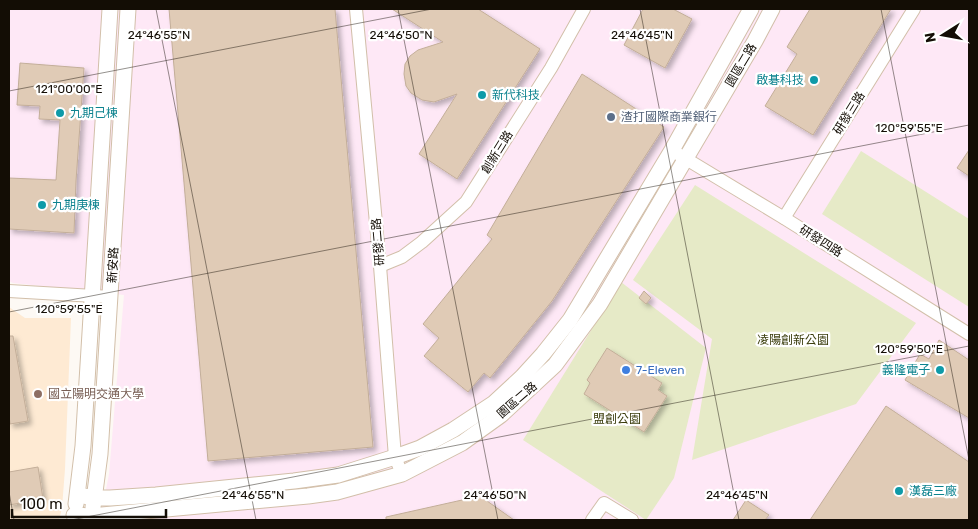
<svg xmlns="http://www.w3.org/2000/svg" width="978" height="529" font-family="Rubik,'Noto Sans TC',sans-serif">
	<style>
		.industrial { fill: #fee8f6 }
		.built { fill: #feead3 }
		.green { fill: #e6eac7 }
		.building { fill: #e0cbb6; stroke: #c3ae99; filter: url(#shadow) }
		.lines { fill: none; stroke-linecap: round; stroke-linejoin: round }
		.minor-casing { stroke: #d2bfa9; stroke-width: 14 }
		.tertiary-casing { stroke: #d2bfa9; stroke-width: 17 }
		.minor { stroke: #fff; stroke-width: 12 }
		.tertiary { stroke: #fff; stroke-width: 15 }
		.ticks { fill: none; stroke: #130d05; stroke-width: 1; stroke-opacity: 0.45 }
		.culture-dot { fill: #0f9aa8; stroke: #fff; stroke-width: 2 }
		.service-dot { fill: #5c6f8a; stroke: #fff; stroke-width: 2 }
		.shop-dot { fill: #3f7fe0; stroke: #fff; stroke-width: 2 }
		.education-dot { fill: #8d6e63; stroke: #fff; stroke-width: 2 }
		.labels { text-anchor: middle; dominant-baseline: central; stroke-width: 4.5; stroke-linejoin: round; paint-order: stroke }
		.street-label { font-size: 12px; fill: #130d05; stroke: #fff }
		.culture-label { font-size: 12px; fill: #0d838f; stroke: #fff; text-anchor: start }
		.service-label { font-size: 12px; fill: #4e5e75; stroke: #fff; text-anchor: start }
		.park-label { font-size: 12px; fill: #3a3c0c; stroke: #fff }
		.shop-label { font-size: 12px; fill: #366cbe; stroke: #fff; text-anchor: start }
		.education-label { font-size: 12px; fill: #785e54; stroke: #fff; text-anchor: start }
		.ticks-label { font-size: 12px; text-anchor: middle; fill: #130d05; stroke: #fff; stroke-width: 4.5; stroke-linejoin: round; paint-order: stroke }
	</style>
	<defs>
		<filter id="shadow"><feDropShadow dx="3.5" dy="3.5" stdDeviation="2.5" flood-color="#0004"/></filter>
	</defs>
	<rect width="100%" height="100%" fill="#fdf9f4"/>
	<polygon class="industrial" points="9,9 969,9 969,520 100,520 109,474 124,295 13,283 9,281"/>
	<polygon class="built" points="9,307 25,318 71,318 65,469 62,508 59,520 9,520"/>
	<g class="green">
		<polygon points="861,151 969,219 969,307 822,214"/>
		<polygon points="695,185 916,323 856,404 692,460 712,339 633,280"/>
		<polygon points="621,282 706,348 674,478 646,520 523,440"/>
	</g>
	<g class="building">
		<polygon points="169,9 335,9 373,447 208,461"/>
		<polygon points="392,9 478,9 540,49 457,179 419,154 457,94 434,102 422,100 411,93 406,86 404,74 405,64 410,56 418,50 443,42"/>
		<polygon points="643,9 673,9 692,19 665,68 624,45"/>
		<polygon points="810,9 891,9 813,135 765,106 797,54 787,47"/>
		<polygon points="20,63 84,68 76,181 74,233 9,229 9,178 56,180 60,120 39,119 40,106 17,105"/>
		<polygon points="582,74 664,127 552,301 490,378 484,373 468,392 424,356 439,338 423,324 492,239 487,235"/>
		<polygon points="969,150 969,176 957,168"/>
		<polygon points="644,291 651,298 646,304 639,298"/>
		<polygon points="9,336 13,336 28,421 10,424 9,415"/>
		<polygon points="939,340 969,360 969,418 905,380 920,354 929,359"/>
		<polygon points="607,348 662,383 658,390 667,396 644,432 584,394 590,383 587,380"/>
		<polygon points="886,406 969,462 969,520 810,520"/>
		<polygon points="38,467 43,499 9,505 9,472"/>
		<polygon points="480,496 514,520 386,520 386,517"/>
		<polygon points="746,500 769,515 765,520 733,520"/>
	</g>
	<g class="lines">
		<g class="minor-casing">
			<g id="minor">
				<polyline points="356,9 380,266 395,457 402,474"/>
				<polyline points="678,154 784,218 969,334"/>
				<polyline points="784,218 914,9"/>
				<polyline points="380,266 402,257 422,242 466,202 551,68 584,9"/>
				<polyline points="9,291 111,297"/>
				<polyline points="592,520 604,503 632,520"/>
			</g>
		</g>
		<g class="tertiary-casing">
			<g id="tertiary">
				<polyline points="78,495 95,498 110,498 156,495 294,481 338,475 395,457 420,448 453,430 494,403 522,377 543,354 570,320 672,150 751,9"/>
				<polyline points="76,504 83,446 110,9"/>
				<polyline points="93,507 100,454 128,9"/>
				<polyline points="74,515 91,516 308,496 337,492 402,474 462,443 501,415 555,365 600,304 755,41 772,9"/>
			</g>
		</g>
		<use href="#minor" class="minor"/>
		<use href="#tertiary" class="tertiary"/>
	</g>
	<path class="ticks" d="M156,9L256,520M398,9L498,520M640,9L739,520M881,9L969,460M9,91L432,9M9,312L969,125M9,492L14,520M71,520L969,346"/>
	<g class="culture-dot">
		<circle cx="814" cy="80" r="5"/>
		<circle cx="482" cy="95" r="5"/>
		<circle cx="60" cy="113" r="5"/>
		<circle cx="42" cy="205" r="5"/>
		<circle cx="940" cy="370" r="5"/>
		<circle cx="899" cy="491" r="5"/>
	</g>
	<circle class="service-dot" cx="611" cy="117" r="5"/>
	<circle class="shop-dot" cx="626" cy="370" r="5"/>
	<circle class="education-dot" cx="38" cy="394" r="5"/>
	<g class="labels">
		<g class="street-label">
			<text transform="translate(741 65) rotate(-59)">園區二路</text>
			<text transform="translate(849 113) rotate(-58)">研發三路</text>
			<text transform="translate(497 152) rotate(-58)">創新三路</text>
			<text transform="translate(821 241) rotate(32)">研發四路</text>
			<text transform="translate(378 242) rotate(-95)">研發二路</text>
			<text transform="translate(113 265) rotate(-87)">新安路</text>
			<text transform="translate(517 400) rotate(-41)">園區二路</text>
		</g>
		<g class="culture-label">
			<text x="804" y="80" text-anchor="end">啟碁科技</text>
			<text x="492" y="95">新代科技</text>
			<text x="70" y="113">九期己棟</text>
			<text x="52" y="205">九期庚棟</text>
			<text x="930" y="370" text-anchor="end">義隆電子</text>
			<text x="909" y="491">漢磊三廠</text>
		</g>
		<g class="service-label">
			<text x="621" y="117">渣打國際商業銀行</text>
		</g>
		<g class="park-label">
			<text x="793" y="340">凌陽創新公園</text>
			<text x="617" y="419">盟創公園</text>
		</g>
		<g class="shop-label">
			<text x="636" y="370">7-Eleven</text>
		</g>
		<g class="education-label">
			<text x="48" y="394">國立陽明交通大學</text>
		</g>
	</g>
	<g class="ticks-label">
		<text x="159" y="39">24°46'55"N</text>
		<text x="401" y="39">24°46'50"N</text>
		<text x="642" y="39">24°46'45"N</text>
		<text x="69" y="93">121°00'00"E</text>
		<text x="909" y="132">120°59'55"E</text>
		<text x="69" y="313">120°59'55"E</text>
		<text x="909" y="353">120°59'50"E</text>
		<text x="253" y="499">24°46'55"N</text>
		<text x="495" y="499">24°46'50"N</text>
		<text x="737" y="499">24°46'45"N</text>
	</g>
	<rect width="978" height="529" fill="none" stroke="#130d05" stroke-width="20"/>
	<g transform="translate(943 35) rotate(259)" stroke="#ffffff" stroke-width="4" paint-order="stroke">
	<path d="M0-4L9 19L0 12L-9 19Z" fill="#130d05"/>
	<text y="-8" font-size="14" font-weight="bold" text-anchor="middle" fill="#130d05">N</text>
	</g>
	<path d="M12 509v8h154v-8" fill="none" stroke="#130d05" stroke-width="2.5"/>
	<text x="20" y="509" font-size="15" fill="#130d05" stroke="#ffffff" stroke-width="4" paint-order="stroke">100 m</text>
</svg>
